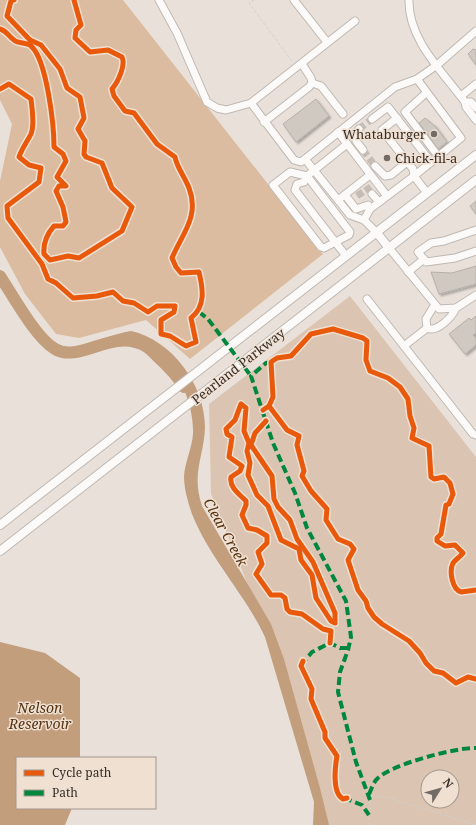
<svg xmlns="http://www.w3.org/2000/svg" width="476" height="825" font-family="'Noto Serif',serif">
	<style>
		.green { fill: #dbc5b2; fill-rule: evenodd }
		.forest { fill: #dbbca0 }
		.water { fill: #c29e7d }
		.lines { fill: none; stroke-linecap: round; stroke-linejoin: round }
		.river { stroke: #c29e7d; stroke-width: 12 }
		.building { fill: #d0c9c2; stroke: #b5afa9; filter: url(#shadow) }
		.minor-tunnel { stroke: #c5bdb5; stroke-width: 7; stroke-dasharray: 7 3.5; stroke-linecap: butt }
		.minor-casing { stroke: #bfb8b2; stroke-width: 9 }
		.major-casing { stroke: #bfb8b2; stroke-width: 10 }
		.path { stroke: #d1cfcd; stroke-width: 1; stroke-dasharray: 3 2; stroke-linecap: butt }
		.minor { stroke: #fcfaf9; stroke-width: 7 }
		.major { stroke: #fcfaf9; stroke-width: 8 }
		.quiet { stroke: #00873e; stroke-width: 4; stroke-dasharray: 8 4; stroke-linecap: butt }
		.cycleway-casing { stroke: #f0e0d2; stroke-width: 8 }
		.cycleway { stroke: #e8590c; stroke-width: 5 }
		.poi-dot { fill: #736b65; stroke: #f0e0d2; stroke-width: 1.5 }
		.labels { text-anchor: middle; dominant-baseline: central; stroke-width: 3; stroke-linejoin: round; paint-order: stroke }
		.poi-label { font-size: 13px; fill: #332c27; stroke: #f0e0d2; text-anchor: end }
		.street-label { font-size: 13px; fill: #332c27; stroke: #f0e0d2 }
		.water-label { font-size: 14px; font-style: italic; fill: #531; stroke: #f0e0d2 }
	</style>
	<defs>
		<filter id="shadow"><feDropShadow dx="2" dy="2" stdDeviation="1" flood-color="#0004"/></filter>
	</defs>
	<rect width="100%" height="100%" fill="#e9e1d9"/>
	<path class="green" d="M350,296L476,457V825H317V793L267,632L211,494L209,404ZM428,777H452V801H428Z"/>
	<polygon class="forest" points="0,0 123,0 323,254 190,359 146,320 79,338 56,334 25,294 0,247 0,181 12,124 0,100"/>
	<g class="water">
		<path d="M131,331C172,340 205,385 205,427C204,458 191,472 202,506L271,624L284,659L320,788L329,825H313L314,802L265,637C245,594 210,559 192,514C188,502 184,489 184,476C185,462 192,448 193,434C195,401 171,347 135,340C121,338 94,350 79,353L81,348C97,341 113,334 131,331Z"/>
		<polygon points="0,642 45,653 80,678 80,758 17,758 17,808 72,808 65,825 0,825"/>
	</g>
	<g class="lines">
		<path class="river" d="M0,276C13,296 36,338 55,349C80,364 114,326 147,347C151,350 155,354 158,357C169,367 177,375 184,387"/>
	</g>
	<g class="building">
		<polygon points="473,49 476,50 476,65 468,54"/>
		<polygon points="316,99 329,116 296,142 283,124"/>
		<polygon points="425,118 436,127 447,142 438,149 419,123"/>
		<polygon points="476,201 476,214 470,206"/>
		<polygon points="476,266 476,284 439,294 431,272 452,273"/>
		<polygon points="476,316 476,333 473,335 476,338 476,345 465,354 449,334 469,318 471,320"/>
	</g>
	<g class="lines">
		<g class="minor-tunnel">
			<polyline points="359,129 372,119"/>
			<polyline points="363,150 375,166"/>
			<polyline points="366,186 372,194"/>
			<polyline points="358,191 364,200"/>
		</g>
		<g class="minor-casing">
			<g id="minor">
				<polyline points="159,0 177,33 207,102 217,108 226,110 251,103 355,21"/>
				<polyline points="294,0 327,42"/>
				<path d="M409,0C408,40 443,72 465,102L466,107L476,120"/>
				<polyline points="417,79 461,138 414,176 427,193"/>
				<polyline points="312,83 321,86 343,114"/>
				<polyline points="426,93 405,112 438,156"/>
				<polyline points="461,96 476,84"/>
				<polyline points="465,102 471,102 476,108"/>
				<polyline points="251,103 294,160 301,162 305,159"/>
				<polyline points="372,119 388,107 431,162"/>
				<polyline points="264,122 309,87 312,83 311,78 302,64"/>
				<polyline points="359,129 355,134 356,141 363,150"/>
				<polyline points="338,132 387,196"/>
				<polyline points="375,166 385,176 391,175 407,162"/>
				<polygon points="290,172 307,176 350,232 349,235 324,248 321,247 273,185"/>
				<polyline points="372,194 379,202"/>
				<polyline points="345,195 356,209 368,205"/>
				<polyline points="338,200 370,175"/>
				<polyline points="364,220 370,209 414,176 413,169 382,130 397,118"/>
				<polyline points="476,230 444,241 431,243 418,252 426,262 455,258 476,251"/>
				<polyline points="377,233 364,220 350,215 305,159 395,87 417,79 437,65 476,31"/>
				<polyline points="389,248 439,309 456,308 476,295"/>
				<polyline points="346,256 295,190 297,184 304,182 307,176 347,144"/>
				<polyline points="408,272 424,259"/>
				<polyline points="367,299 473,434 476,435"/>
				<path d="M434,306L426,319L427,328C437,333 452,317 456,308"/>
				<polyline points="404,346 427,328"/>
			</g>
		</g>
		<g class="major-casing">
			<g id="major">
				<polyline points="377,233 389,248"/>
				<polyline points="0,525 476,155"/>
				<polyline points="0,551 476,180"/>
			</g>
		</g>
		<g class="path">
			<polyline points="254,0 249,3 292,61"/>
			<polyline points="369,825 371,796 386,797 476,825"/>
		</g>
		<use href="#minor" class="minor"/>
		<use href="#major" class="major"/>
		<g class="quiet">
			<polyline points="199,312 208,319 251,376"/>
			<polyline points="271,362 266,363 251,376 273,443 295,493 307,528 346,601 351,637 348,650 340,672 338,692 356,762 370,800"/>
			<polyline points="301,665 312,652 330,643 340,648 349,648"/>
			<path d="M369,794C371,790 373,784 376,780C388,765 457,747 476,748"/>
			<polyline points="344,798 362,805 369,815"/>
		</g>
		<g class="cycleway-casing">
			<g id="cycleway">
				<path d="M0,29C7,31 8,36 14,40C18,44 27,42 31,46C47,60 54,126 54,147L63,154L66,161L57,177L66,186H59L56,191L63,207L66,222L63,226H54C47,234 43,243 44,254L50,260L68,256L79,258L122,231L132,207L112,188L102,163L86,157L84,154L85,141L78,129L84,118L80,97L67,88L60,69L41,45L30,40L7,16L11,1L14,0"/>
				<path d="M0,89L9,84L31,99C32,109 35,124 31,134C27,142 22,148 19,157L29,165L41,168L39,182L7,206L8,218L42,264L48,279L56,283L73,298L97,296L113,292L123,301L134,303L148,312L157,306H175L174,312L161,320V334L170,336L186,346L196,342L191,318C206,306 203,289 199,272L181,273L176,267L172,258C182,234 200,216 189,188C185,177 177,168 175,157L157,144L134,113L125,111L114,96L112,89C118,82 126,65 122,57L108,50L90,52L75,38L76,30L81,25L74,0"/>
				<polyline points="269,406 287,430 299,436 297,445 304,471 302,476 311,491 327,509 326,520 338,539 350,544 354,549 348,560 358,590 366,601 368,608 374,617 382,624 409,641 420,653 426,663 434,671 443,673 456,683 468,677 476,679"/>
				<path d="M263,410L269,406L273,397L271,362L277,358L291,356L311,334L333,329L363,338L367,341L366,360L370,371L388,378L400,387L408,399L410,416L414,428L412,438L429,446L431,477L434,479L444,477L450,483L453,494L449,504L446,505L441,534L437,538V541L445,546L455,545L463,553C460,557 456,559 453,563C449,571 452,589 461,592L476,590"/>
				<path d="M266,421L255,433L251,445L272,476L274,499L278,507L290,520L297,539L313,562L335,613V623L331,621L316,598L312,575L301,560L299,549L281,540L268,506L257,495L248,475L250,463L247,451L249,443L244,431L246,408L241,404L235,420L226,429L227,434L232,437L229,457L242,466L240,471L231,477C229,487 239,494 246,501V505L242,515L248,528L257,530L267,536V543L258,552L262,564L256,574L271,595H281L285,598L287,609L290,612L302,614L323,629L331,631L330,643"/>
				<path d="M303,661L301,666L312,689L311,699L325,732V738L337,756C335,767 332,793 343,799L347,798"/>
			</g>
		</g>
		<use href="#cycleway" class="cycleway"/>
	</g>
	<g class="poi-dot">
		<circle cx="434" cy="134" r="4"/>
		<circle cx="387" cy="158" r="4"/>
	</g>
	<g class="labels">
		<g class="poi-label">
			<text x="426" y="134">Whataburger</text>
			<text x="395" y="158" text-anchor="start">Chick-fil-a</text>
		</g>
		<g class="street-label">
			<text transform="translate(238 366) rotate(-38)">Pearland Parkway</text>
		</g>
		<g class="water-label">
			<text transform="translate(226 532) rotate(61)">Clear Creek</text>
			<text x="40" y="707">Nelson<tspan x="40" dy="16">Reservoir</tspan></text>
		</g>
	</g>
	<rect x="16" y="757" width="140" height="52" fill="#f0e0d2" stroke="#a4988e"/>
	<rect x="24" y="770" width="20" height="6" fill="#e8590c" stroke="#a4988e"/>
	<text x="52" y="777" font-size="12" fill="#332c27">Cycle path</text>
	<rect x="24" y="790" width="20" height="6" fill="#00873e" stroke="#a4988e"/>
	<text x="52" y="797" font-size="12" fill="#332c27">Path</text>
	<g transform="translate(440 789) rotate(53)"><circle r="19" fill="#f0e0d2" stroke="#a4988e"/>
	<path d="M0-3L7 15L0 10L-7 15Z" fill="#736b65"/>
	<text y="-6" font-size="11" font-weight="bold" text-anchor="middle" fill="#332c27">N</text>
	</g>
</svg>
